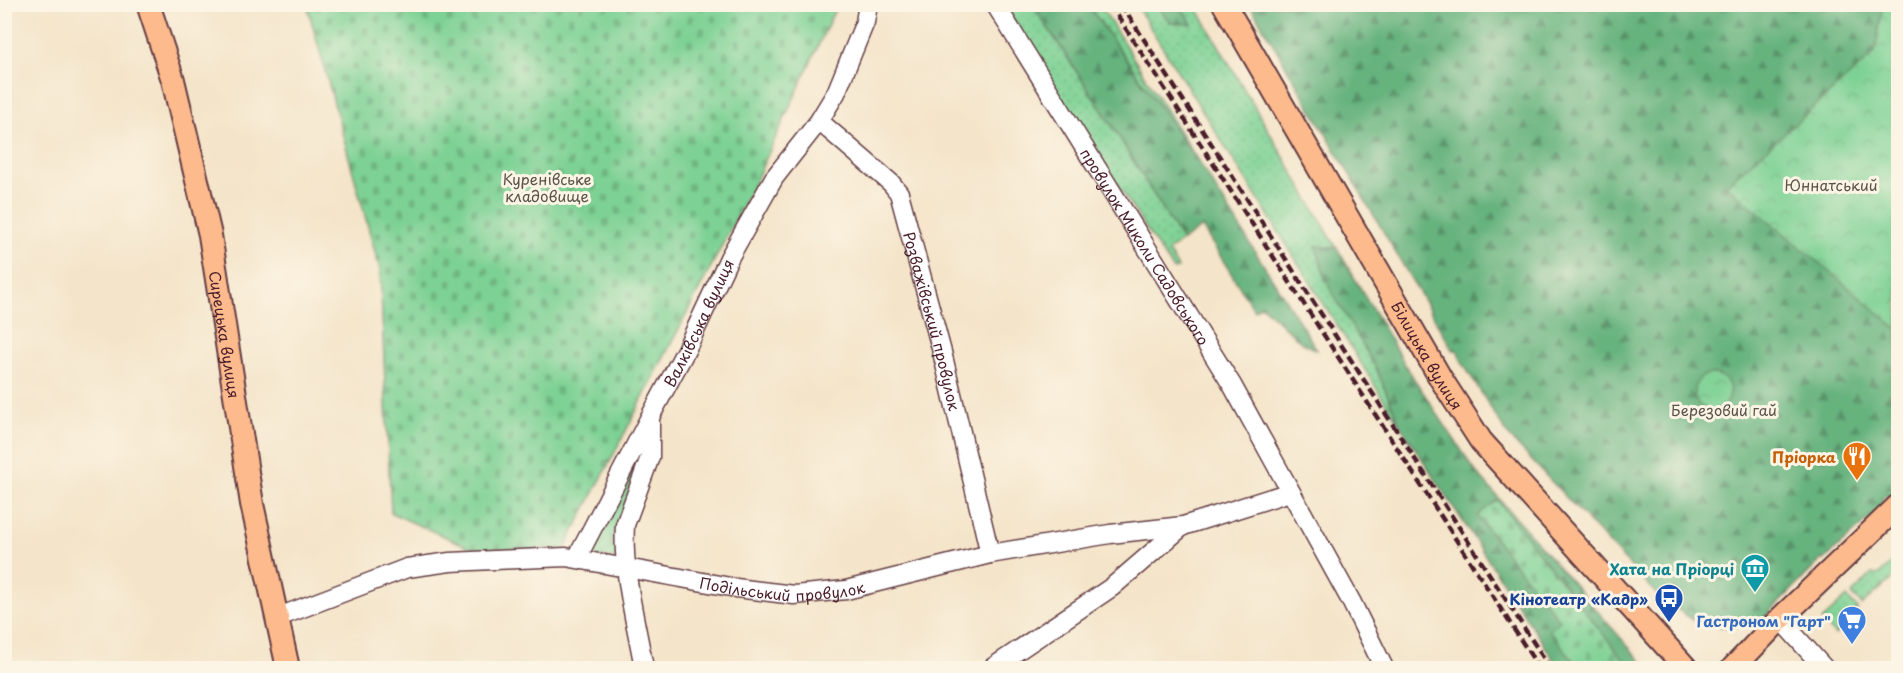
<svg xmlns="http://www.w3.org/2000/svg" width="1903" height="673" font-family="'Playpen Sans',sans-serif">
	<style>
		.grass { fill: url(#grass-dots); stroke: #647860; stroke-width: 1.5 }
		.forest { fill: url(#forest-firs); stroke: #586954; stroke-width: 1.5 }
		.cemetery { fill: url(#cemetery-stones); stroke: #647860; stroke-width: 1.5 }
		.park { fill: url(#park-crowns); stroke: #647860; stroke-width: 1.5 }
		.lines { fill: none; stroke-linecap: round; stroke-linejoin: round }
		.minor-casing { stroke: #643d43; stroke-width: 21 }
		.major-casing { stroke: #643d43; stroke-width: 26 }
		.minor { stroke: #fff; stroke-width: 18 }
		.major { stroke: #fcba8d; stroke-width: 22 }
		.rail { stroke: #4a1f2b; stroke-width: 4.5; stroke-dasharray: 9 4.5; stroke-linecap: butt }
		.labels { text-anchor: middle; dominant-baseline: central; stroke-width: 6; stroke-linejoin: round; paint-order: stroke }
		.park-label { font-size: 15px; fill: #59544a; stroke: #fcf5e5 }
		.street-label { font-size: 15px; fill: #4a1f2b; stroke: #fcf5e5 }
		.food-label { font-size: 15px; font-weight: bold; fill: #c56008; stroke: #fcf5e5; text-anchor: end }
		.culture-label { font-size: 15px; font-weight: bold; fill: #0d838f; stroke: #fcf5e5; text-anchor: end }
		.transit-label { font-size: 15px; font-weight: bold; fill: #164399; stroke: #fcf5e5; text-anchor: end }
		.shop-label { font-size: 15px; font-weight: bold; fill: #366cbe; stroke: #fcf5e5; text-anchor: end }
	</style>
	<defs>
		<pattern id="grass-dots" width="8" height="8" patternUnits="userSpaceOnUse" patternTransform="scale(1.5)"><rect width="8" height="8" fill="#7dd194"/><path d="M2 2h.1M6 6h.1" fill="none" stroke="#6eb380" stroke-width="1.8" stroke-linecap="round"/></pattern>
		<pattern id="forest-firs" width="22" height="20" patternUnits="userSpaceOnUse" patternTransform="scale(1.5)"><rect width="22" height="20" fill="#66b37e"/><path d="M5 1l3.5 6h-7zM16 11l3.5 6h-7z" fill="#569167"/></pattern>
		<pattern id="cemetery-stones" width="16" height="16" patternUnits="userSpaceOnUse" patternTransform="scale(1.5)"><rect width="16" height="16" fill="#7dd194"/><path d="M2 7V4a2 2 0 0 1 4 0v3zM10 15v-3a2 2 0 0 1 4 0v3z" fill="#6eb380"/></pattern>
		<pattern id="park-crowns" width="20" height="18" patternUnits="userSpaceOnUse" patternTransform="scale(1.5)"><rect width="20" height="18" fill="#7dd194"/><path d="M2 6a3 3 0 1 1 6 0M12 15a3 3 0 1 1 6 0" fill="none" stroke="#6eb380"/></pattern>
	</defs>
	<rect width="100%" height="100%" fill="#fcf5e5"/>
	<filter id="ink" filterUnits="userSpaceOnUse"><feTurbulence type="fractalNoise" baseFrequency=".0167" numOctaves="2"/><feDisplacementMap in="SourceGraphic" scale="12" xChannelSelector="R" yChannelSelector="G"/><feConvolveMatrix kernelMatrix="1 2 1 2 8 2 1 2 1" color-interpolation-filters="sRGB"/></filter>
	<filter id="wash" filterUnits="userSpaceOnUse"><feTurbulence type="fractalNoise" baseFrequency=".008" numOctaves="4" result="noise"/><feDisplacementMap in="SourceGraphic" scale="24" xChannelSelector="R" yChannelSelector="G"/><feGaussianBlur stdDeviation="1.35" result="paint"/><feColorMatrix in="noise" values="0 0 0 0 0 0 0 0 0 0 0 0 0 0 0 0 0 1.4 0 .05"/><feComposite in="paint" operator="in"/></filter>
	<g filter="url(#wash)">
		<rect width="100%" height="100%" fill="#f4e4c9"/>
		<g class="grass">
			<polygon points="1001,5 1033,5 1113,127 1182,241 1168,251 1178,268 1174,270 1161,252"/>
			<polygon points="1088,5 1100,5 1200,164"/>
			<polygon points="1136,5 1195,5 1337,248 1317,246 1377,370 1401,427"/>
			<polygon points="643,450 611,543 621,552 620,559 589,556 587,549"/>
			<polygon points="1892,563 1898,570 1894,574 1895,576 1862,605 1852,594 1872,574 1878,575"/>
			<polygon points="1847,597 1858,609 1840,626 1841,629 1835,635 1822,620"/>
		</g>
		<g class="forest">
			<polygon points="1033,5 1088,5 1200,164 1317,350 1302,343 1261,305 1254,310 1202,227 1182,241 1113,127"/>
			<path d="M1155,5C1178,4 1181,3 1192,24L1171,23Z"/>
			<polygon points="1250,5 1898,5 1898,82 1775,225 1898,329 1898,491 1891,498 1887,495 1881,500 1884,505 1824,560 1822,559 1763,619 1752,623 1724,627 1701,625 1660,598 1507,434 1462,362 1457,350 1453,350"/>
			<polygon points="1316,246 1337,248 1408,370 1476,472 1647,668 1559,668 1401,427 1377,370 1326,281"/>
		</g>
		<g class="cemetery">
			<polygon points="307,5 837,5 756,180 564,550 471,548 391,513 380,270"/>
			<polygon points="1497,500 1630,668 1579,668 1549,630 1560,621 1477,516"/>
		</g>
		<g class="park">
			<polygon points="1883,5 1898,5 1898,329 1726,185 1875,53"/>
			<circle cx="1712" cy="392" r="18"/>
		</g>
	</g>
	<g filter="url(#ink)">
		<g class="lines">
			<g class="minor-casing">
				<g id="minor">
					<path id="s1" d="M995,4L1232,385L1351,601L1384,668"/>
					<path id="s2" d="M819,121L891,183L899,193L942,352L990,554"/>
					<polyline points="577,558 649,419"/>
					<path id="s3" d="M276,618L407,568L450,562L566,557L736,588L794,595L846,590L990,554L1110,534L1183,526L1290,492"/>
					<polyline points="1780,619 1824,668"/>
					<path id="s4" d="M644,668C636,622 622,573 625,525L650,457V417L686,350L729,258L774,178L819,121L836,93L865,22L868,4"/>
					<polyline points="992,668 1112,587 1183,526"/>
				</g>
			</g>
			<g class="major-casing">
				<g id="major">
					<path id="s5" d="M148,4L173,80L210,235L252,504L288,668"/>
					<path id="s6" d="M1224,4L1441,379L1481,441L1686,668"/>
					<polyline points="1733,668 1780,619 1898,506"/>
				</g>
			</g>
			<use href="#minor" class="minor"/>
			<use href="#major" class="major"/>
			<g class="rail">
				<polyline points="1110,4 1539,668"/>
				<polyline points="1121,4 1550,668"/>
			</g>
		</g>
	</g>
	<defs>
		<g id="restaurant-pin" transform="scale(1.5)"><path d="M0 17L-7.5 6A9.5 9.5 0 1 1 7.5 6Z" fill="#e8710a" stroke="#fcf5e5"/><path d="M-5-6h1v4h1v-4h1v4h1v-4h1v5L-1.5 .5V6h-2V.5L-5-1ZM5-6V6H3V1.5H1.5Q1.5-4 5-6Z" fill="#fff"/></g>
		<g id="museum-pin" transform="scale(1.5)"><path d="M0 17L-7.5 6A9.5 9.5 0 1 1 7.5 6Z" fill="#0f9aa8" stroke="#fcf5e5"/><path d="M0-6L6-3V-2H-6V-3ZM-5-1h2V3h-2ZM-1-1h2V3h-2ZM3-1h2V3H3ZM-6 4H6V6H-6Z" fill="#fff"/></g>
		<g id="bus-pin" transform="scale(1.5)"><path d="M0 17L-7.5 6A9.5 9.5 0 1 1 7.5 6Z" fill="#1a4fb4" stroke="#fcf5e5"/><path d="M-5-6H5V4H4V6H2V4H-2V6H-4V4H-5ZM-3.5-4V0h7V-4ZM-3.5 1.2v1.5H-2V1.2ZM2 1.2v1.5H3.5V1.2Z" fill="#fff"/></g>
		<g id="supermarket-pin" transform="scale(1.5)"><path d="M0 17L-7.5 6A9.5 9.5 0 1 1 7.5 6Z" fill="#3f7fe0" stroke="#fcf5e5"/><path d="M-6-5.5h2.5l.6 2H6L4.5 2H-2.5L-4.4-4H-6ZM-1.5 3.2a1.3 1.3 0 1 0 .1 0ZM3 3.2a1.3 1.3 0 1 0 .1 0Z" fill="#fff"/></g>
	</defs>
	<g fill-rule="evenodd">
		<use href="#restaurant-pin" x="1857" y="456"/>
		<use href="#museum-pin" x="1755" y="568"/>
		<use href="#bus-pin" x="1669" y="598"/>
		<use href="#supermarket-pin" x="1852" y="620"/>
	</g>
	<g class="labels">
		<g class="park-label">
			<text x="547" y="178">Куренівське<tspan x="547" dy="17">кладовище</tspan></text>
			<text x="1831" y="184">Юннатський</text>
			<text x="1724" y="409">Березовий гай</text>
		</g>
		<g class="street-label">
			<text stroke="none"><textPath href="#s1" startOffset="285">провулок Миколи Садовського</textPath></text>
			<text stroke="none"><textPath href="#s2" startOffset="240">Розважівський провулок</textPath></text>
			<text stroke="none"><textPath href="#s4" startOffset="363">Валківська вулиця</textPath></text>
			<text stroke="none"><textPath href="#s5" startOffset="340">Сирецька вулиця</textPath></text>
			<text stroke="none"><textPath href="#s6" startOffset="406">Білицька вулиця</textPath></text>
			<text stroke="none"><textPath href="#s3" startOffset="519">Подільський провулок</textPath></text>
		</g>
		<g class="food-label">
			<text x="1836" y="456">Пріорка</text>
		</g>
		<g class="culture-label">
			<text x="1734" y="568">Хата на Пріорці</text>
		</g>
		<g class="transit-label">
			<text x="1648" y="598">Кінотеатр «Кадр»</text>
		</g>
		<g class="shop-label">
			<text x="1831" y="620">Гастроном "Гарт"</text>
		</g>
	</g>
	<rect width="1903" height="673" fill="none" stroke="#fcf5e5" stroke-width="24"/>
</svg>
